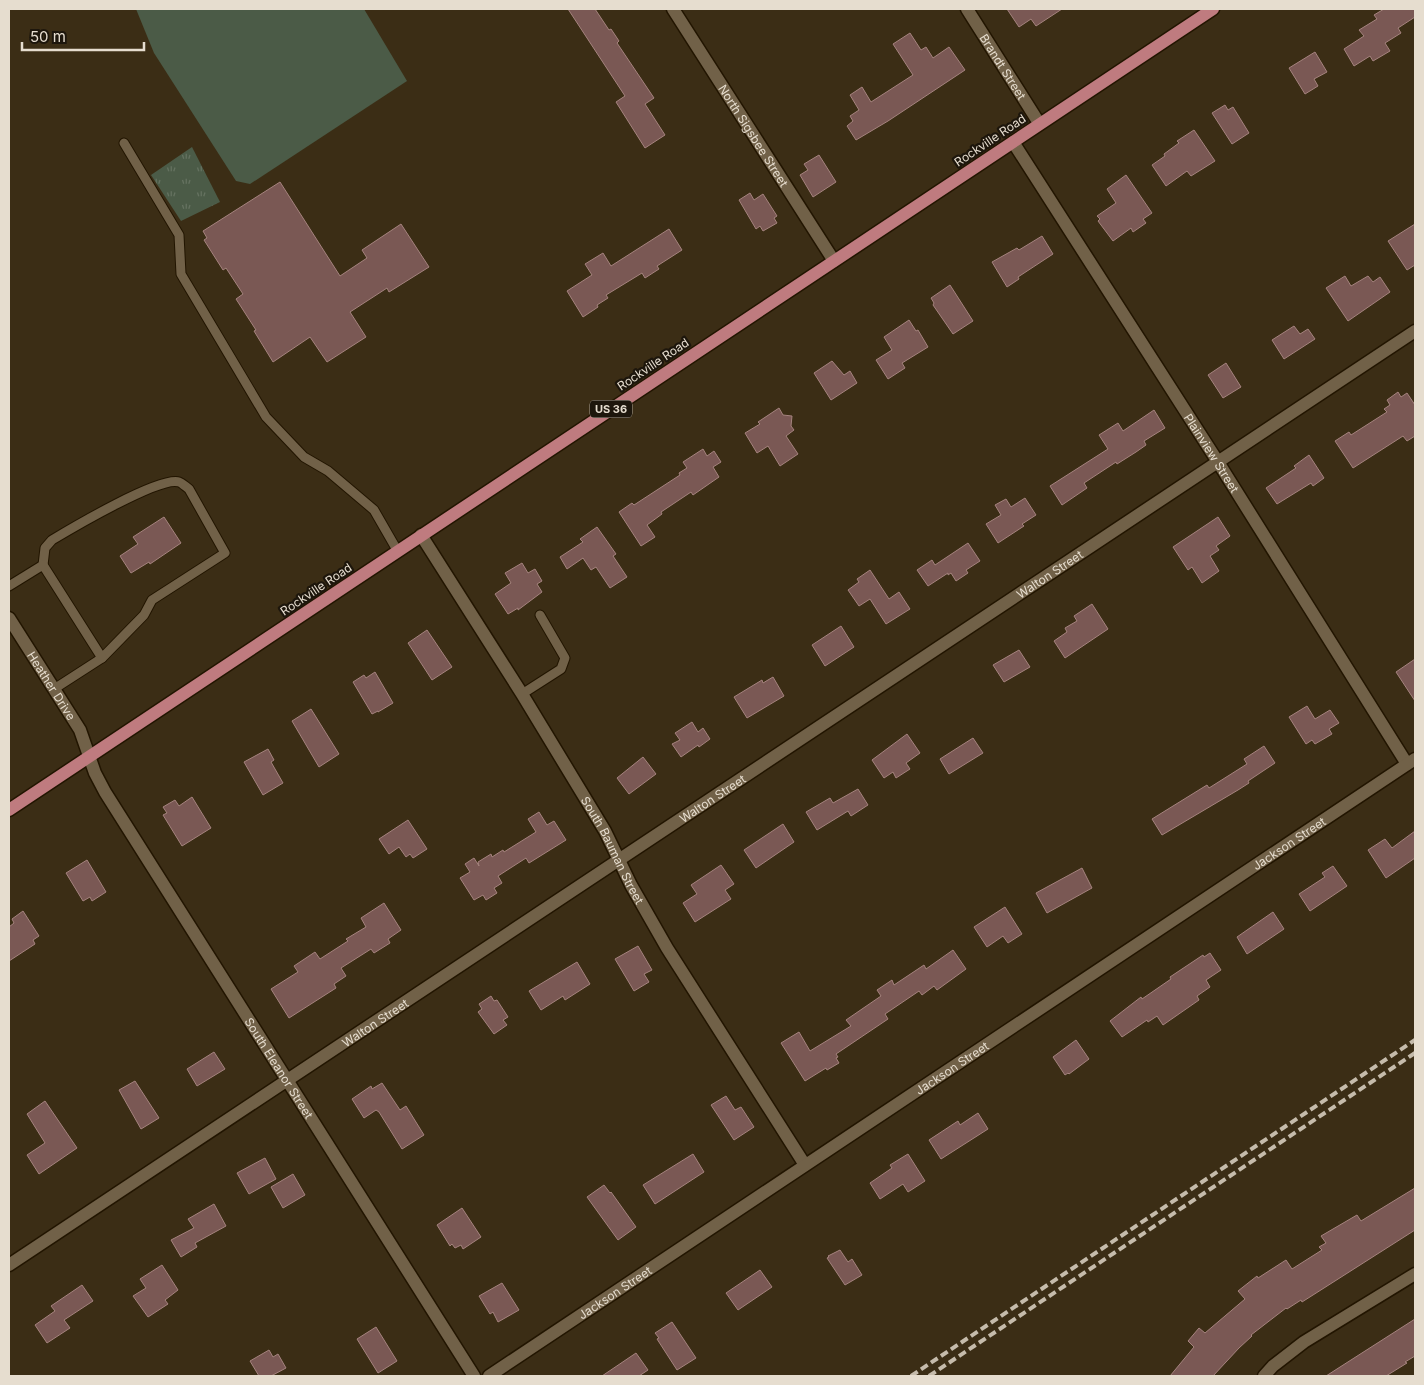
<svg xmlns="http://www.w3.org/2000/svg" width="1424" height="1385" font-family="Inter,sans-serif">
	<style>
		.park { fill: url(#park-tufts) }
		.pitch { fill: #4b5b47 }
		.building { fill: #7a5854; stroke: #a5837e }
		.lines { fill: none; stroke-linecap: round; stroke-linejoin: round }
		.service-casing { stroke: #221500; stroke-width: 11 }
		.minor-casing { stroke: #221500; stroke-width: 15 }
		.primary-casing { stroke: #221500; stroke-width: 15 }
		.service { stroke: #716148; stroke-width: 9 }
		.minor { stroke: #716148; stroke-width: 12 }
		.primary { stroke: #bf7b7f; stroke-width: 12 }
		.rail { stroke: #c5bbab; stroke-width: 4; stroke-dasharray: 8 4; stroke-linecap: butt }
		.labels { text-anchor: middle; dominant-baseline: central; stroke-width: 4.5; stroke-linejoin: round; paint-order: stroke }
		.shield { fill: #1d160c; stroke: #aaa194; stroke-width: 1 }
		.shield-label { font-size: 11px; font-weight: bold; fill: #e6ddcf }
		.street-label { font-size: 12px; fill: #e6ddcf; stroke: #1d160c }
	</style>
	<defs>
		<pattern id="park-tufts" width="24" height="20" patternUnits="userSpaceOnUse" patternTransform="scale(1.25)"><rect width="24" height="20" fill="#4b5b47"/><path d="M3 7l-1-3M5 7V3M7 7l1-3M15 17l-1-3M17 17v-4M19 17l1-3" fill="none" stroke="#657260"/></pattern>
	</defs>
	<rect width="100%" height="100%" fill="#3b2d15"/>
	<polygon class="park" points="192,147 220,202 181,221 151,175"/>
	<polygon class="pitch" points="136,9 364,9 407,81 250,184 236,181 154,53"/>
	<g class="building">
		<polygon points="568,9 595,9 609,30 611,29 619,41 617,43 654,98 645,104 665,135 645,148 616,102 625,96"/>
		<polygon points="1007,9 1062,9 1036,26 1031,19 1019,27"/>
		<polygon points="1384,9 1415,9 1415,17 1398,28 1401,33 1385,43 1390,51 1373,61 1370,56 1354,66 1344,49 1364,36 1359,30 1377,19 1374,15"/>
		<polygon points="910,33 921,50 926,47 933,58 949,47 965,70 888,121 856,140 847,126 853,121 850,116 859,110 850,95 862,87 871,102 913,75 893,44"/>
		<polygon points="1315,52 1327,72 1314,79 1318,86 1305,94 1289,68"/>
		<polygon points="1225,105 1228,110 1233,107 1249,133 1232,144 1212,113"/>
		<polygon points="1194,130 1215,161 1191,176 1187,171 1166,186 1152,165 1165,156 1164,154 1179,143 1177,141"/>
		<polygon points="819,155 836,182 813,197 800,175 808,170 804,164"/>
		<polygon points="1126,175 1152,213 1143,219 1146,223 1133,232 1131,228 1113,241 1098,221 1100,219 1097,216 1116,203 1107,189"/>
		<polygon points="280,182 340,276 367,258 362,250 401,224 429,267 389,292 387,288 350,312 366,337 327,362 310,337 273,362 254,331 256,330 236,299 243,294 226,268 223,270 204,240 207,238 203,231"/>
		<polygon points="750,193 754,200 763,194 777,216 774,218 777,223 763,231 760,226 756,229 739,200"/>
		<polygon points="1415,224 1415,265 1407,270 1388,241"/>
		<polygon points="669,229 682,250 657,266 659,269 645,278 642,273 606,295 608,298 597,305 598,307 583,317 567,291 592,275 585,264 603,253 611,266"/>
		<polygon points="1042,236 1053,254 1018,277 1019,279 1007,287 992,262 1017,248 1019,250"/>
		<polygon points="1345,276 1351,286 1368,276 1373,282 1380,277 1390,292 1348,321 1326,288"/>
		<polygon points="950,285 973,321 953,334 933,305 934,303 931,298"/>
		<polygon points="909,320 916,331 918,330 928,347 902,363 905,368 888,379 876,360 892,350 884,337"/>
		<polygon points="1294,326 1300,334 1308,329 1315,339 1284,359 1272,340"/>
		<polygon points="832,361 844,375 850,371 857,383 831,400 814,373"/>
		<polygon points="1226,363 1241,387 1223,398 1208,375"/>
		<polygon points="1398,392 1401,397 1407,393 1415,405 1415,436 1407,441 1403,436 1353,468 1335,441 1349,432 1351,435 1387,412 1384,409 1390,405 1387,400"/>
		<polygon points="779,408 783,415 792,416 791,426 794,430 786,436 798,454 780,466 768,446 757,453 745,433 760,424 758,422"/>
		<polygon points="1154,410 1165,428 1144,441 1146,445 1136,452 1117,464 1116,462 1084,483 1087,488 1062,505 1050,486 1108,449 1099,435 1118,423 1123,431"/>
		<polygon points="703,449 707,456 714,451 721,462 713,467 719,477 693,495 691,492 661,512 662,514 647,525 655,537 641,546 619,512 632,503 634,505 680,475 679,473 687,468 683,462"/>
		<polygon points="1309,455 1324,478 1313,486 1311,483 1277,504 1266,488 1296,468 1294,466"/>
		<polygon points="1025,498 1036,515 1022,524 1024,526 998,543 986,524 1001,515 995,505 1006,499 1011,507"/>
		<polygon points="164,517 181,543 150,564 149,562 131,573 120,556 138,544 133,537"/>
		<polygon points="1218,517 1230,536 1216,546 1219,550 1210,556 1219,571 1202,583 1192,567 1188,570 1173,547"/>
		<polygon points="597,527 616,554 613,556 627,577 610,588 596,567 591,570 583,558 567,569 560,557 583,542 580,539"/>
		<polygon points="968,543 980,561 966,570 968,573 956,581 951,573 948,575 948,573 928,586 917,570 932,560 935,565"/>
		<polygon points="522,563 528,573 535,569 542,581 537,584 542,592 518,610 518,608 508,614 495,594 511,583 505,573"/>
		<polygon points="870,570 889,599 899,592 910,609 886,624 870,599 859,606 848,590 859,582 857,579"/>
		<polygon points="1092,604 1108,629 1065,658 1054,641 1067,632 1065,628 1077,621 1074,616"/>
		<polygon points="841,626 854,647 825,666 812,645"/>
		<polygon points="427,630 452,667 432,680 408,643"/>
		<polygon points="1019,650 1030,667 1004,682 993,665"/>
		<polygon points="1415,659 1415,701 1396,672"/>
		<polygon points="375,672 393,703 378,712 378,711 372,714 353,682 364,675 366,678"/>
		<polygon points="773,677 784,696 747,718 734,697 762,680 763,683"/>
		<polygon points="1307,706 1315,719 1330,710 1339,723 1329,729 1332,734 1315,744 1312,740 1306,744 1289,717"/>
		<polygon points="311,709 339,754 319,767 292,721"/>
		<polygon points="692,722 698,732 703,728 710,739 699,747 698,745 681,757 672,744 680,740 675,733"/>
		<polygon points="907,734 920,753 906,763 910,769 896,778 893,772 884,778 872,760"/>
		<polygon points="973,738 983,753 949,774 940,759"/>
		<polygon points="1264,746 1275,763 1248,781 1249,783 1238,790 1162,835 1152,819 1207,785 1209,788 1247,764 1244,759"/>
		<polygon points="268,749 274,760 271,762 283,783 263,795 244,762"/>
		<polygon points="643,757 656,774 629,794 617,778"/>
		<polygon points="858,789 868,805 851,816 848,811 817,830 806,812 830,798 833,803"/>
		<polygon points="192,797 211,828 182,846 163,815 167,813 163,807 175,800 179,806"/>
		<polygon points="539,812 547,825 554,821 566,840 529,863 526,858 498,876 502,883 494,888 497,893 486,900 483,895 474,900 460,878 470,872 465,864 474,858 479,866 478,862 491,854 492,857 503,850 504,852 536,832 528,819"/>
		<polygon points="408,820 427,849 413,858 410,854 406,857 399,847 389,854 379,839"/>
		<polygon points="783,824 794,842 756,868 744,850"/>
		<polygon points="1415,831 1415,858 1386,878 1368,850 1385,839 1392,848"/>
		<polygon points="87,860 106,892 92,901 90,897 83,901 66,873"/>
		<polygon points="721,865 734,884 725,890 731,899 695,922 683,903 697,894 691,885"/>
		<polygon points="1333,866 1347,886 1310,911 1299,894 1325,877 1322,873"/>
		<polygon points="1082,868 1092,888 1047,913 1036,893"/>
		<polygon points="384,903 401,930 388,939 390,943 374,953 371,949 341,968 346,976 334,984 336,988 289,1018 271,989 298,972 294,966 315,952 320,959 348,941 346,939 366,927 361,918"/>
		<polygon points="1005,907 1022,934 1008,943 1003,936 987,947 974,927"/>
		<polygon points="23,911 39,936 33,940 35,944 9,961 9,927 14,923 12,919"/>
		<polygon points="1273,912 1284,929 1247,954 1237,937"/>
		<polygon points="638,946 652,970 644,974 649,982 634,991 615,959"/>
		<polygon points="953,950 966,969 937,990 934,986 922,995 919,991 885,1014 888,1019 836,1054 838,1057 836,1058 839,1063 827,1070 826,1068 805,1081 781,1043 799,1032 810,1051 851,1026 846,1020 881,996 877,990 892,980 894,985 924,965 926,969"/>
		<polygon points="1210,953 1221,970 1206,980 1210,987 1197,996 1199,1000 1163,1025 1157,1016 1148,1022 1147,1020 1122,1037 1110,1021 1141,997 1142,999 1171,979 1170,977 1203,955 1204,957"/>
		<polygon points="577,962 590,984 565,1000 563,996 541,1010 529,991"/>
		<polygon points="491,996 494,1001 497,1000 508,1017 503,1020 507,1025 494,1034 478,1012 482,1009 479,1004"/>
		<polygon points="1076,1040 1089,1059 1069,1074 1068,1073 1065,1075 1053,1057"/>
		<polygon points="214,1052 225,1069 197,1086 187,1069"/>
		<polygon points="135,1081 159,1118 141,1129 119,1090"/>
		<polygon points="382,1083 400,1110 406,1106 424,1135 402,1149 379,1112 376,1110 364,1118 352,1099 371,1086 372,1089"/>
		<polygon points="726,1096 735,1110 741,1107 754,1127 734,1140 711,1105"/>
		<polygon points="45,1101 77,1148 39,1174 27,1155 45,1143 27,1114"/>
		<polygon points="978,1113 988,1129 941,1159 929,1140 958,1121 960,1125"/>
		<polygon points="693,1154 704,1172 655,1204 643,1185"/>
		<polygon points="908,1154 925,1181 908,1192 903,1184 880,1199 870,1183 892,1168 890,1165"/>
		<polygon points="265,1158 276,1179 249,1194 237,1173"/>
		<polygon points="293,1174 305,1195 283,1208 271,1187"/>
		<polygon points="604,1185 610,1193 611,1192 636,1227 618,1240 587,1197"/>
		<polygon points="1415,1188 1415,1230 1302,1302 1301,1300 1287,1309 1286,1308 1251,1335 1252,1336 1239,1348 1213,1376 1170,1376 1194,1347 1188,1341 1199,1328 1205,1333 1245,1299 1238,1291 1257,1276 1258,1278 1286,1260 1292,1269 1322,1250 1319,1247 1326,1243 1321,1236 1357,1215 1361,1221"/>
		<polygon points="214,1204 226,1226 195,1243 197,1247 181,1257 171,1240 194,1228 188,1219"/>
		<polygon points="462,1208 481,1237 463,1249 461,1245 455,1248 452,1244 450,1246 437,1225"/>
		<polygon points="840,1250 848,1262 852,1259 862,1275 845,1285 827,1258 829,1257 828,1256"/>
		<polygon points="162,1265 178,1290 165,1300 168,1304 148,1317 133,1296 146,1288 140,1279"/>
		<polygon points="760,1270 772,1287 738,1310 726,1293"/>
		<polygon points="502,1283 519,1310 498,1322 493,1312 490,1314 479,1296"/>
		<polygon points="82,1285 93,1301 64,1320 70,1328 47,1343 35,1325 55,1311 51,1306"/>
		<polygon points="1415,1319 1415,1356 1405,1362 1407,1363 1386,1376 1326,1376"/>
		<polygon points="672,1322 696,1358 677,1370 657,1339 659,1338 655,1333"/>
		<polygon points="376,1327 397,1361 378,1373 357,1339"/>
		<polygon points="269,1350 273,1357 278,1354 286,1368 271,1376 259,1376 250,1361"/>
		<polygon points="636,1353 648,1370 639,1376 602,1376"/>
	</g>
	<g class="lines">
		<g class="service-casing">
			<g id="service">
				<polyline points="124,143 179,235 181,274 266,417 304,457 328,471 374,510 397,550"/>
				<path d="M43,565L45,548L52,540C72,528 160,476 179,482C182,483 186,487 189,489L225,553L152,600L144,615L102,658"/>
				<polyline points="9,586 43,565 102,658 54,689"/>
				<polyline points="522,694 561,669 565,658 540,615"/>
			</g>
		</g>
		<g class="minor-casing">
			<g id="minor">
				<path id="s1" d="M673,9L834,261"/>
				<path id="s2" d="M967,9L1039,123"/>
				<path id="s3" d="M1013,142L1218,462L1407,764"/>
				<path id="s4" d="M421,535L522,694L605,831L631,885L667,948L805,1165"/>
				<path id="s5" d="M9,618L80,730L95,773L105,792L474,1376"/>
				<path id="s6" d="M9,1265C478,955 946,642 1415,331"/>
				<path id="s7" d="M489,1376L1415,759"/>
				<polyline points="1264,1376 1273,1366 1304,1342 1415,1274"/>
			</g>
		</g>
		<g class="primary-casing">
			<polyline id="primary" points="9,810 1213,9"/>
		</g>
		<use href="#service" class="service"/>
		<use href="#minor" class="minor"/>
		<use href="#primary" class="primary"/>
		<g class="rail">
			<polyline points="911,1376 1415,1040"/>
			<polyline points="929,1376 1415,1053"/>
		</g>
	</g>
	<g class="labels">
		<rect class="shield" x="590" y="400.5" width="42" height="17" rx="4"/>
		<g class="shield-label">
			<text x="611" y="409">US 36</text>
		</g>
		<g class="street-label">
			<text stroke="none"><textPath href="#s2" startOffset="68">Brandt Street</textPath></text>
			<text stroke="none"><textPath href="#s1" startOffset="150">North Sigsbee Street</textPath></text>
			<text transform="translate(990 140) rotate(-34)">Rockville Road</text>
			<text transform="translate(653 364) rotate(-34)">Rockville Road</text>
			<text stroke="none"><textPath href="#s3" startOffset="369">Plainview Street</textPath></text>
			<text stroke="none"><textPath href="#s6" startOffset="1249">Walton Street</textPath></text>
			<text transform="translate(316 589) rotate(-34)">Rockville Road</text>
			<text stroke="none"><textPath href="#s5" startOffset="80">Heather Drive</textPath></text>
			<text stroke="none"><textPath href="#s6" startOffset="844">Walton Street</textPath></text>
			<text stroke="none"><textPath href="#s7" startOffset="961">Jackson Street</textPath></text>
			<text stroke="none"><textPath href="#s4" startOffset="369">South Bauman Street</textPath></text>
			<text stroke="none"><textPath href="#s6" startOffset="439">Walton Street</textPath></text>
			<text stroke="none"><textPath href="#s7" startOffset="556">Jackson Street</textPath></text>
			<text stroke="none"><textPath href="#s5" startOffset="526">South Eleanor Street</textPath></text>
			<text stroke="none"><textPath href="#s7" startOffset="151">Jackson Street</textPath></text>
		</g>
	</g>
	<rect width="1424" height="1385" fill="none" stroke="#e6ddcf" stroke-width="20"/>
	<path d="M22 42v8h122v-8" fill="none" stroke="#e6ddcf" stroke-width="2.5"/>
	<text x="30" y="42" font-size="15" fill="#e6ddcf" stroke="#1d160c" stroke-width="4" paint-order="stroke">50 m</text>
</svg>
